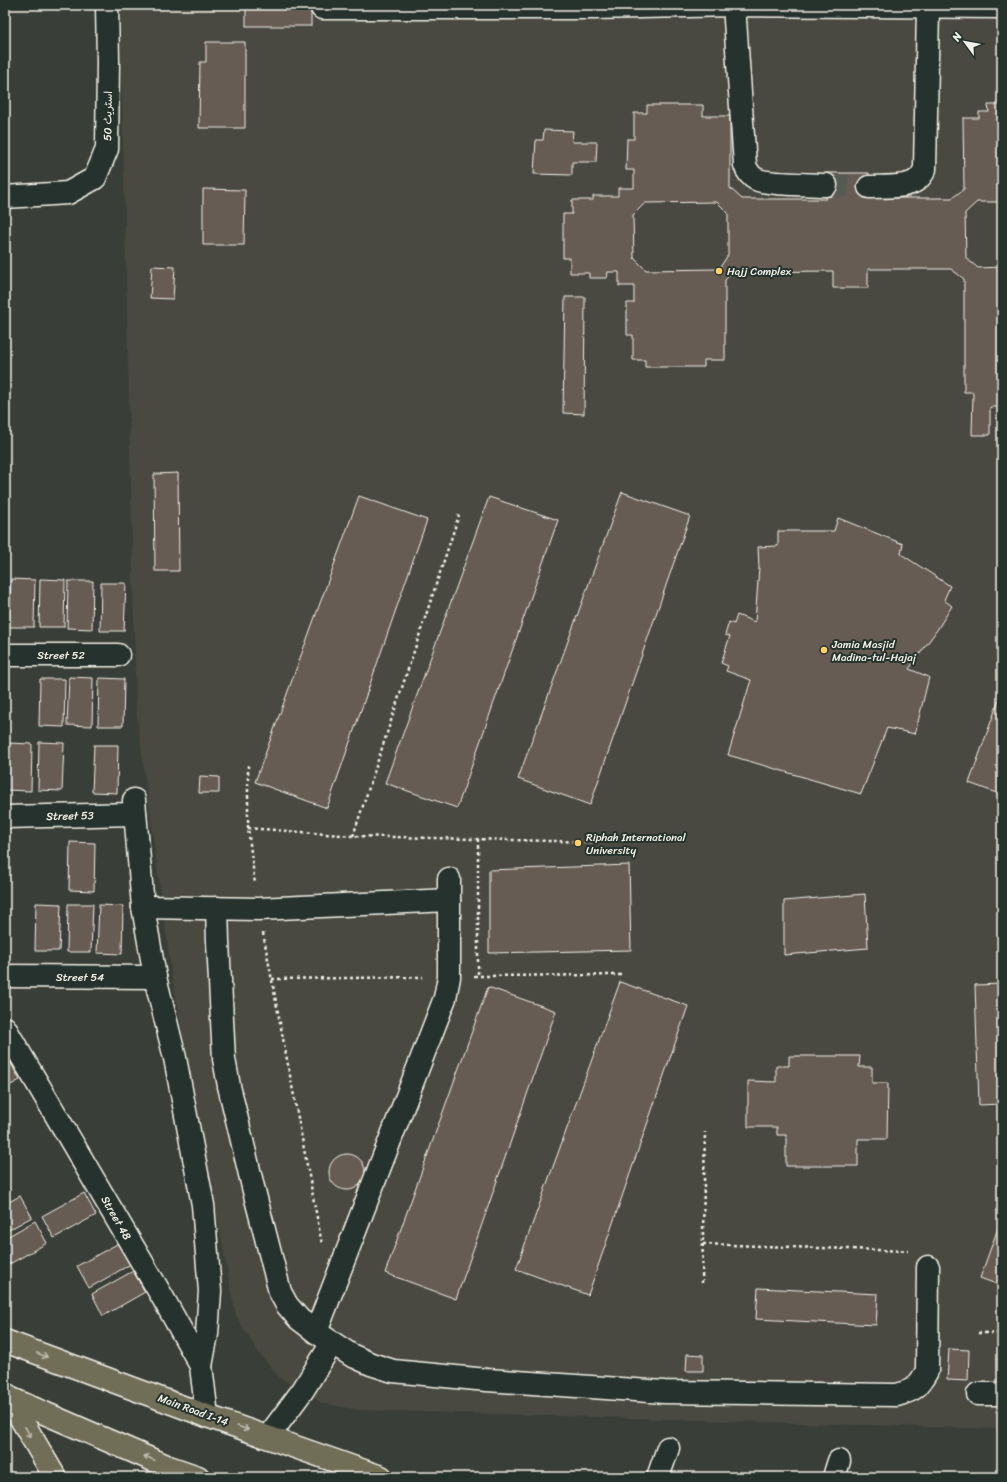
<svg xmlns="http://www.w3.org/2000/svg" width="1007" height="1482" font-family="Sriracha,'Playpen Sans Arabic',sans-serif">
	<style>
		.built { fill: #494a43 }
		.building { fill: #665b52; stroke: #f4f1e8; fill-rule: evenodd }
		.lines { fill: none; stroke-linecap: round; stroke-linejoin: round }
		.minor-tunnel { stroke: #555a52; stroke-width: 22; stroke-dasharray: 22 11; stroke-linecap: butt }
		.minor-casing { stroke: #f4f1e8; stroke-width: 25 }
		.major-casing { stroke: #f4f1e8; stroke-width: 25 }
		.path { stroke: #f4f1e8; stroke-width: 2.5; stroke-dasharray: 3 3; stroke-linecap: butt }
		.minor { stroke: #26332d; stroke-width: 22 }
		.major { stroke: #716e59; stroke-width: 22 }
		.oneway { stroke: #c0bdaf }
		.poi-dot { fill: #ffd166; stroke: #26332d; stroke-width: 1.5 }
		.labels { text-anchor: middle; dominant-baseline: central; stroke-width: 4; stroke-linejoin: round; paint-order: stroke }
		.street-label { font-size: 11px; fill: #f4f1e8; stroke: #26332d }
		.poi-label { font-size: 11px; fill: #f4f1e8; stroke: #26332d; text-anchor: start }
	</style>
	<rect width="100%" height="100%" fill="#393f38"/>
	<filter id="ink" filterUnits="userSpaceOnUse"><feTurbulence type="fractalNoise" baseFrequency=".025" numOctaves="2"/><feDisplacementMap in="SourceGraphic" scale="8" xChannelSelector="R" yChannelSelector="G"/><feConvolveMatrix kernelMatrix="1 2 1 2 8 2 1 2 1" color-interpolation-filters="sRGB"/></filter>
	<g filter="url(#ink)">
		<polygon class="built" points="120,5 1002,5 1002,1429 359,1410 322,1403 303,1390 280,1378 259,1353 236,1316 172,977 136,709"/>
		<g class="building">
			<rect x="246" y="5" width="65" height="21"/>
			<polygon points="206,42 245,42 245,128 199,128 200,62 206,62"/>
			<path d="M647,105H703V116H730V188L742,199H826V173H869V198H952L964,189L963,118H979V112H989L988,105H1002V202H977L965,213L966,258L978,268L1002,267V407H990V435H972L973,392H964V279L951,269H868V288H833V271L733,272L725,280V360H704V367H645V360H633V335H627V303H634V286H619V272H608L607,278H589V273H570V258H563V214H572V200H593V196H618V188H634V170H626L627,139H634V113H647ZM717,202L728,213V255L719,269L646,270L634,258L633,215L645,203Z"/>
			<polygon points="544,130 573,131 572,142 597,142 596,162 572,162 572,175 534,174 536,140 543,140"/>
			<polygon points="203,189 245,190 244,245 203,245"/>
			<polygon points="152,266 175,267 173,299 150,298"/>
			<polygon points="565,297 585,297 584,414 563,413"/>
			<polygon points="178,473 179,571 155,571 154,474"/>
			<polygon points="622,492 690,516 590,805 518,779"/>
			<polygon points="359,496 427,520 327,808 255,782"/>
			<polygon points="489,497 558,520 457,808 385,783"/>
			<polygon points="838,518 903,544 901,554 950,586 944,600 952,606 937,630 909,669 929,677 915,734 887,728 861,794 728,755 751,680 726,671 728,666 721,663 730,636 725,635 729,622 734,624 737,615 755,622 759,567 758,547 778,546 778,531 834,531"/>
			<polygon points="11,579 35,580 34,627 9,627"/>
			<polygon points="40,579 65,580 64,627 39,627"/>
			<polygon points="68,581 93,581 92,629 67,628"/>
			<polygon points="101,583 126,583 124,631 100,631"/>
			<polygon points="69,677 93,678 92,726 67,725"/>
			<polygon points="99,678 124,679 123,726 98,726"/>
			<polygon points="40,679 65,679 64,727 39,726"/>
			<polygon points="1002,691 1002,795 969,783"/>
			<polygon points="39,742 64,743 62,791 38,790"/>
			<polygon points="8,743 32,744 31,791 6,790"/>
			<polygon points="94,745 118,745 117,793 92,792"/>
			<polygon points="200,776 219,777 219,793 199,793"/>
			<polygon points="70,842 95,843 94,891 69,890"/>
			<polygon points="629,865 631,950 489,953 489,870"/>
			<polygon points="865,894 868,948 784,955 784,901"/>
			<polygon points="36,903 61,904 59,951 35,951"/>
			<polygon points="68,904 93,904 91,952 67,952"/>
			<polygon points="99,905 123,906 122,954 97,953"/>
			<polygon points="620,982 688,1006 588,1295 516,1269"/>
			<polygon points="1002,984 1002,1104 979,1105 975,985"/>
			<polygon points="488,987 556,1011 456,1299 385,1273"/>
			<polygon points="789,1056 860,1056 859,1067 872,1067 872,1083 888,1083 887,1139 858,1139 858,1166 786,1166 786,1135 777,1135 777,1127 748,1127 748,1081 776,1082 776,1066 789,1066"/>
			<polygon points="8,1058 20,1080 5,1088 5,1060"/>
			<circle cx="347" cy="1172" r="18"/>
			<polygon points="84,1193 96,1215 54,1238 42,1216"/>
			<polygon points="20,1196 32,1217 5,1232 5,1204"/>
			<polygon points="1002,1217 1002,1286 980,1278"/>
			<polygon points="35,1221 47,1243 6,1266 5,1238"/>
			<polygon points="119,1243 131,1264 89,1288 77,1266"/>
			<polygon points="133,1271 145,1292 103,1316 92,1294"/>
			<polygon points="758,1288 878,1294 876,1325 756,1319"/>
			<polygon points="949,1349 969,1350 968,1381 947,1380"/>
			<polygon points="687,1354 703,1355 703,1371 686,1371"/>
		</g>
		<g class="lines">
			<polyline class="minor-tunnel" points="826,185 869,187"/>
			<g class="minor-casing">
				<g id="minor">
					<path d="M734,5L745,165C747,171 750,176 756,179C767,185 811,184 826,185"/>
					<polyline points="322,8 593,8 734,5 1002,7"/>
					<path d="M869,187C882,186 911,189 920,177C922,175 924,171 925,169L928,7"/>
					<polyline points="5,197 68,193 95,178 107,149 108,61 107,5"/>
					<polyline points="5,655 118,655"/>
					<polyline points="134,800 143,907 155,977 175,1058 203,1205 210,1291 207,1334 201,1366"/>
					<polyline points="5,817 135,814"/>
					<polyline points="143,907 258,909 449,900"/>
					<path d="M217,908L218,942L224,1059L229,1086L253,1187L280,1292L287,1305L299,1319L316,1332L351,1355L371,1364L393,1371L487,1380L664,1392L897,1395C915,1390 918,1387 927,1371L928,1267"/>
					<polyline points="5,976 155,977"/>
					<polyline points="5,1028 163,1298 201,1366 207,1416"/>
					<polyline points="316,1332 445,998 449,977 449,879"/>
					<polyline points="978,1394 1002,1394"/>
					<polyline points="268,1437 303,1390 332,1343"/>
					<polyline points="658,1477 668,1448"/>
					<polyline points="834,1477 839,1461"/>
				</g>
			</g>
			<g class="major-casing">
				<g id="major">
					<polyline points="5,1341 207,1416 381,1477"/>
					<polyline points="7,1395 55,1477"/>
					<polyline points="5,1396 169,1467 198,1477"/>
				</g>
			</g>
			<g class="path">
				<polyline points="248,765 248,828 255,884"/>
				<polyline points="248,828 353,836 592,842"/>
				<polyline points="353,836 459,515"/>
				<polyline points="478,839 478,976"/>
				<polyline points="263,933 322,1244"/>
				<polyline points="474,976 622,975"/>
				<polyline points="272,979 423,977"/>
				<polyline points="703,1244 908,1251"/>
				<polyline points="702,1283 705,1132"/>
				<polyline points="978,1333 1002,1333"/>
			</g>
			<use href="#minor" class="minor"/>
			<use href="#major" class="major"/>
		</g>
		<defs><path id="oneway-shaft" d="M-6 0H5M1.5-3L5.5 0L1.5 3" fill="none" stroke-width="1.6" stroke-linecap="round" stroke-linejoin="round"/></defs>
		<g class="oneway">
			<use href="#oneway-shaft" transform="translate(42 1355) rotate(20)"/>
			<use href="#oneway-shaft" transform="translate(243 1428) rotate(20)"/>
			<use href="#oneway-shaft" transform="translate(28 1432) rotate(60)"/>
			<use href="#oneway-shaft" transform="translate(149 1458) rotate(-157)"/>
		</g>
	</g>
	<g class="poi-dot">
		<circle cx="719" cy="271" r="4"/>
		<circle cx="824" cy="650" r="4"/>
		<circle cx="578" cy="843" r="4"/>
	</g>
	<g class="labels">
		<g class="street-label">
			<text transform="translate(108 116) rotate(-89)">اسٹریٹ 50</text>
			<text x="61" y="655">Street 52</text>
			<text transform="translate(70 816) rotate(-1)">Street 53</text>
			<text x="80" y="977">Street 54</text>
			<text transform="translate(116 1218) rotate(60)">Street 48</text>
			<text transform="translate(193 1410) rotate(20)">Main Road I-14</text>
		</g>
		<g class="poi-label">
			<text x="727" y="271">Hajj Complex</text>
			<text x="832" y="644">Jamia Masjid<tspan x="832" dy="13">Madina-tul-Hajaj</tspan></text>
			<text x="586" y="837">Riphah International<tspan x="586" dy="13">University</tspan></text>
		</g>
	</g>
	<rect width="1007" height="1482" fill="none" stroke="#26332d" stroke-width="20"/>
	<rect x="10" y="10" width="987" height="1462" fill="none" stroke="#f4f1e8" stroke-width="1.5" filter="url(#ink)"/>
	<g transform="translate(965 42) rotate(302)" stroke="#26332d" stroke-width="3" paint-order="stroke">
	<path d="M0-3L7 15L0 10L-7 15Z" fill="#f4f1e8"/>
	<text y="-6" font-size="11" font-weight="bold" text-anchor="middle" fill="#f4f1e8">N</text>
	</g>
</svg>
